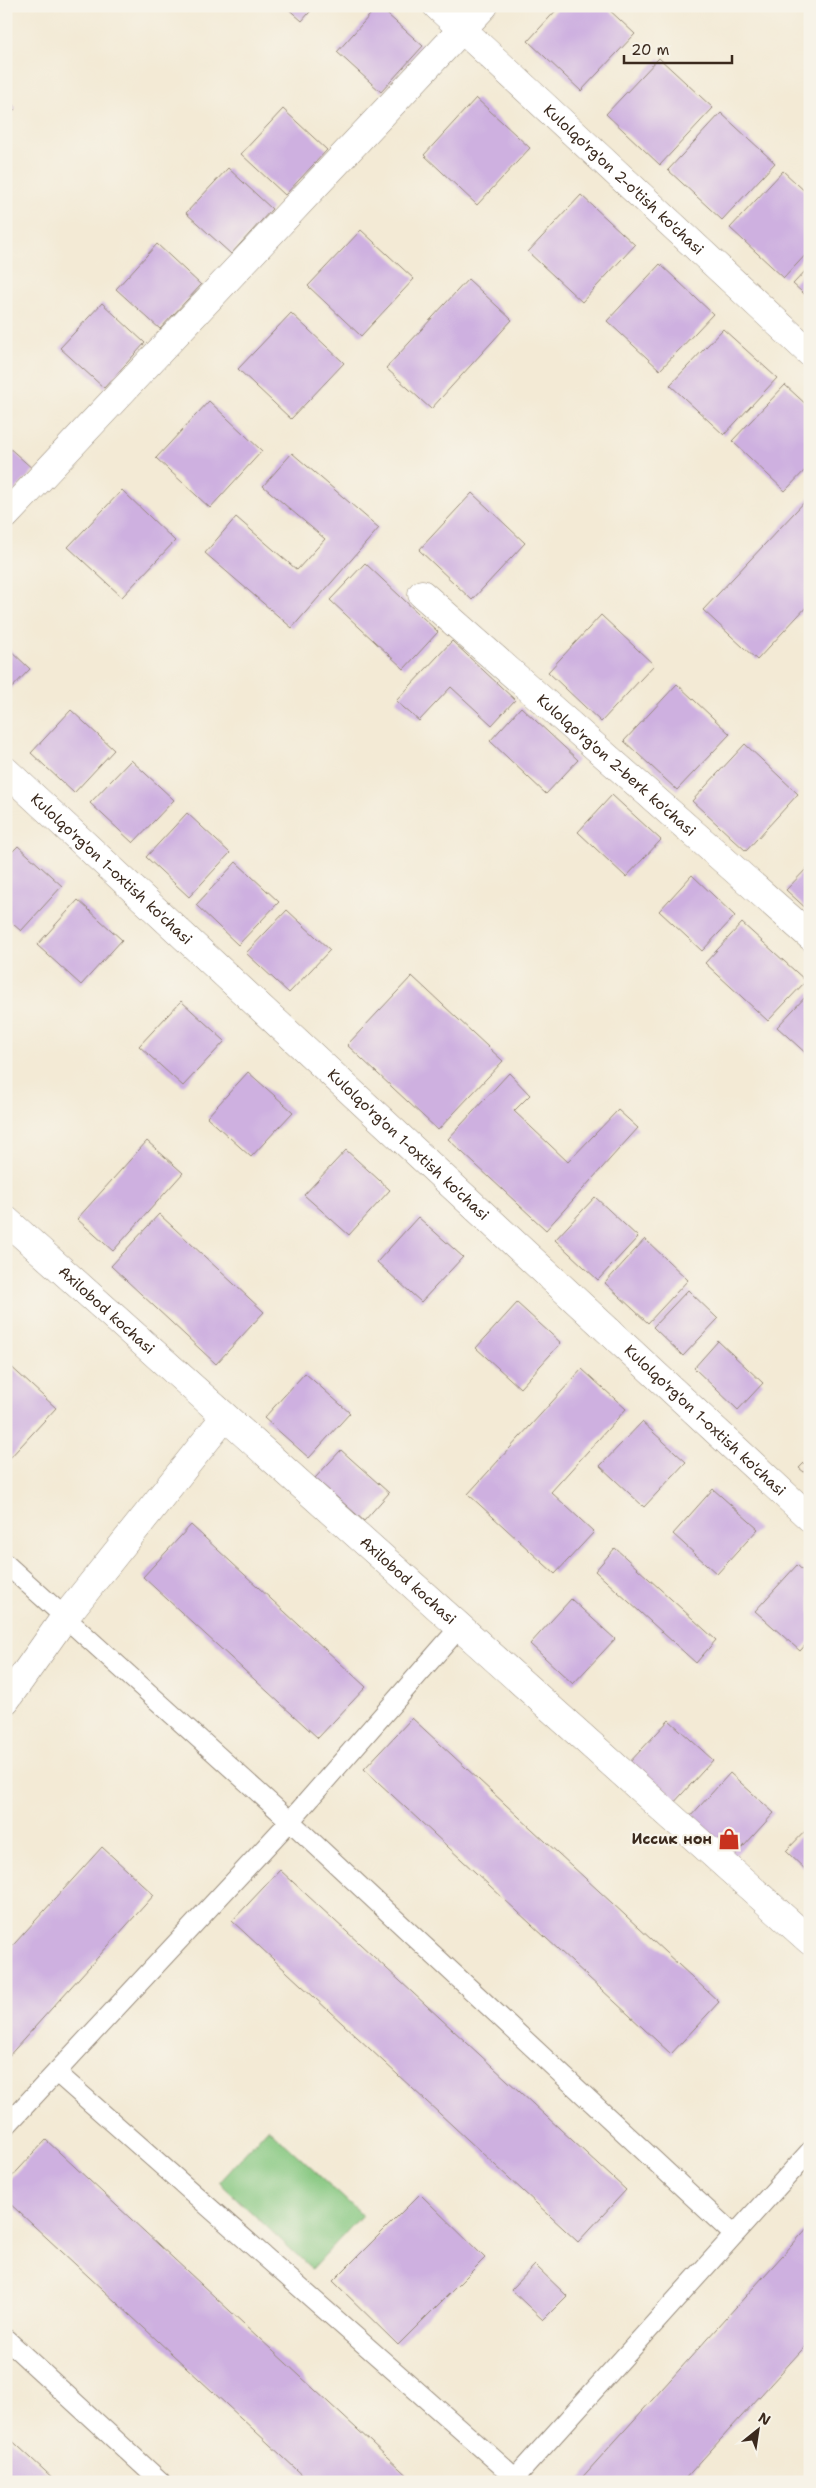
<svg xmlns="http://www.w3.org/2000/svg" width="816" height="2488" font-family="'Shantell Sans',sans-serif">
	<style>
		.garden { fill: #85c780; stroke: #60784f }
		.building { fill: #ceb0e0 }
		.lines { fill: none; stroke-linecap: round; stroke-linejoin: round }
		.service-casing { stroke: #978a7a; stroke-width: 21 }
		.minor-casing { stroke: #978a7a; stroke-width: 29 }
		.service { stroke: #fff; stroke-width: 19 }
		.minor { stroke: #fff; stroke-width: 28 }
		.labels { text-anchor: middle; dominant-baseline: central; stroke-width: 4.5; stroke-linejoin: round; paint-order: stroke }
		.street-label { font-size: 15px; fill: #3b2a1e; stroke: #f7f3e8 }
		.poi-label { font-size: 15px; font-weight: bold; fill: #3b2a1e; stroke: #f7f3e8; text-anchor: end }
	</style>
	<rect width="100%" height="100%" fill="#f7f3e8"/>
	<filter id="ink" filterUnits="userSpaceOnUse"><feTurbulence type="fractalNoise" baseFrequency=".02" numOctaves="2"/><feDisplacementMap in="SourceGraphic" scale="10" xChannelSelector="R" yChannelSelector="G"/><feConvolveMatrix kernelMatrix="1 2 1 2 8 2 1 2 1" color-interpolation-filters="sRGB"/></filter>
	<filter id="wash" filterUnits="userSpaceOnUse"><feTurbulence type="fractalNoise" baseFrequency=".0096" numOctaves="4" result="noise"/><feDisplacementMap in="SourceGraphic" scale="20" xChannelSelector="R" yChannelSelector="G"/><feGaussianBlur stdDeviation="1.12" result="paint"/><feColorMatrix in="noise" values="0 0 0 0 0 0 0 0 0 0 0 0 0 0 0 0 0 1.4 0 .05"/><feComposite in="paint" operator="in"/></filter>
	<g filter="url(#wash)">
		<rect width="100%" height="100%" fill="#f3ead5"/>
		<polygon class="garden" points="268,2128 362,2215 312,2269 219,2182"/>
		<g id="blocks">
			<g class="building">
				<polygon points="285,6 315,6 302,21"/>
				<polygon points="378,6 423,46 381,92 337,52"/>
				<polygon points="560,6 605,6 635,34 581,91 528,41"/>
				<polygon points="659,58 713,108 660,165 606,114"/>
				<polygon points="476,98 530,148 477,205 424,155"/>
				<polygon points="6,99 16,108 6,118"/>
				<polygon points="283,109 327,150 285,195 241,154"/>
				<polygon points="721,113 775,163 722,220 668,170"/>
				<polygon points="228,168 272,209 231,254 186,213"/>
				<polygon points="783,171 810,196 810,250 784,278 730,228"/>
				<polygon points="581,195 635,245 582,302 528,252"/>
				<polygon points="361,230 414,279 361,336 308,286"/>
				<polygon points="157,244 201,285 160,329 116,289"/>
				<polygon points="660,264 713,314 660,370 607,321"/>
				<polygon points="810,266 810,299 793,284"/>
				<polygon points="468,279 512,320 431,409 386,368"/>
				<polygon points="102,303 145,343 104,388 60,348"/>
				<polygon points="291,313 344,363 291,419 238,369"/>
				<polygon points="723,329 777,378 724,435 670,385"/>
				<polygon points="785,385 810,408 810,465 785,491 732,441"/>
				<polygon points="209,401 262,451 210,508 156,458"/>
				<polygon points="6,445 34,470 6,500"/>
				<polygon points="292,453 379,528 292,628 205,553 236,517 297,570 325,539 263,486"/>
				<polygon points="122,490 175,541 122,597 68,547"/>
				<polygon points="472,493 525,543 472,600 419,550"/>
				<polygon points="810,496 810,603 757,660 703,610"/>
				<polygon points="365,563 438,632 404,669 330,600"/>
				<polygon points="601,615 654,665 601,722 548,672"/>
				<polygon points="452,641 515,700 492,725 451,687 419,721 396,701"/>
				<polygon points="6,646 30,669 6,694"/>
				<polygon points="677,684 730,734 677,790 624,741"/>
				<polygon points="521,707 578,760 546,794 490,741"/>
				<polygon points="71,710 114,750 74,793 31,753"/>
				<polygon points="745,744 798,794 746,851 692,801"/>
				<polygon points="131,760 174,800 133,843 90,803"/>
				<polygon points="612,795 661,840 626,877 578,832"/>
				<polygon points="187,813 230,853 189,897 146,857"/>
				<polygon points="18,846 62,886 21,931 6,918 6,858"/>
				<polygon points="236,862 279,902 238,945 196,905"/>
				<polygon points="810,865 810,912 786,890"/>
				<polygon points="692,875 735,916 702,951 659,911"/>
				<polygon points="78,900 122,940 81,985 37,945"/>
				<polygon points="287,910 330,950 289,993 246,953"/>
				<polygon points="742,923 806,981 768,1021 705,963"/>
				<polygon points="412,976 503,1061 438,1130 347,1045"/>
				<polygon points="810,992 810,1057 777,1027"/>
				<polygon points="181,1001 225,1041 183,1086 139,1046"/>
				<polygon points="248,1072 293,1112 251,1157 207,1117"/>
				<polygon points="509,1073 530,1095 514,1111 568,1162 618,1110 638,1128 546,1230 448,1139"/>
				<polygon points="147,1141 183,1173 113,1251 77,1219"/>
				<polygon points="346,1150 390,1190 349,1235 304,1195"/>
				<polygon points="595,1197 638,1237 598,1280 555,1240"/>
				<polygon points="159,1214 264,1312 216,1364 111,1266"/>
				<polygon points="418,1217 463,1257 421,1302 377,1262"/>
				<polygon points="645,1239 688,1280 648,1323 605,1283"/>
				<polygon points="688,1290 718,1319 683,1356 653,1327"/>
				<polygon points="517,1303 561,1343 520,1388 476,1348"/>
				<polygon points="718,1341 763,1383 738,1410 694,1368"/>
				<polygon points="6,1362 56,1408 8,1460 6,1458"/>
				<polygon points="582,1369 626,1409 551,1492 594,1532 555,1574 468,1494"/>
				<polygon points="305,1373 350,1413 309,1458 264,1418"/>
				<polygon points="642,1422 686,1462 644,1507 600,1466"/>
				<polygon points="341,1450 389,1493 364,1521 315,1478"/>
				<polygon points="810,1457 810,1477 799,1468"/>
				<polygon points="713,1489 758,1529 717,1574 673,1534"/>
				<polygon points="191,1525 366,1687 318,1738 143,1577"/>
				<polygon points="615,1548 716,1640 696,1663 595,1571"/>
				<polygon points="797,1565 810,1577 810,1640 800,1651 755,1611"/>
				<polygon points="571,1599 615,1639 573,1684 530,1644"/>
				<polygon points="412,1718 719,2002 671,2054 364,1769"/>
				<polygon points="669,1720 713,1760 672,1805 627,1765"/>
				<polygon points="730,1773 774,1813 733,1858 689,1818"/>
				<polygon points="810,1826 810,1874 786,1851"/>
				<polygon points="102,1847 154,1895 6,2059 6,1953"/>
				<polygon points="280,1870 626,2190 578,2242 232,1921"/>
				<polygon points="46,2140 414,2482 310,2482 6,2200 6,2183"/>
				<polygon points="420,2194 485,2258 398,2345 333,2281"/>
				<polygon points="810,2225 810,2341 682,2482 578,2482"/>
				<polygon points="535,2265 567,2296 543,2320 511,2290"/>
				<polygon points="6,2435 57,2482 6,2482"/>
			</g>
		</g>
	</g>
	<g filter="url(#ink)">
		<use href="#blocks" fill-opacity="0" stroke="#978a7a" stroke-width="1"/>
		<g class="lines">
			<g class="service-casing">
				<g id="service">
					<polyline points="6,1564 290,1821 733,2234"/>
					<polyline points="57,2073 520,2482"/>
					<polyline points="6,2126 290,1821 459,1628"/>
					<polyline points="6,2339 161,2482"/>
					<polyline points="515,2478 810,2151"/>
				</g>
			</g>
			<g class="minor-casing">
				<g id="minor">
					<path id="s1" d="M437,6L810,353"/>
					<polyline points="6,515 484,6"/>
					<path id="s2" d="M422,594L810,936"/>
					<path id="s3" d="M6,771L810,1518"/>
					<path id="s4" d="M6,1220L810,1941"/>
					<polyline points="6,1700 65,1617 224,1418"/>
				</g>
			</g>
			<use href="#service" class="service"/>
			<use href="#minor" class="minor"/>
		</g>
	</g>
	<defs>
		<g id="shop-bare" transform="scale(1.725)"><path d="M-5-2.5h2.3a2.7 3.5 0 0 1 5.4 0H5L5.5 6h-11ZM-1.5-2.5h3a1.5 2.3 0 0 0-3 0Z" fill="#c8321e" stroke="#f7f3e8" stroke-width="2.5" paint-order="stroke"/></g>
	</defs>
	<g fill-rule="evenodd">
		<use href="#shop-bare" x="729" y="1839"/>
	</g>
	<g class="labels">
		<g class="street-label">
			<text stroke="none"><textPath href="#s1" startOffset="255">Kulolqo'rg'on 2-o'tish ko'chasi</textPath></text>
			<text stroke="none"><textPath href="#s2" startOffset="259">Kulolqo'rg'on 2-berk ko'chasi</textPath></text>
			<text stroke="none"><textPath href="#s3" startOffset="144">Kulolqo'rg'on 1-oxtish ko'chasi</textPath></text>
			<text stroke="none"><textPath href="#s3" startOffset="549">Kulolqo'rg'on 1-oxtish ko'chasi</textPath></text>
			<text stroke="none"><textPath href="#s4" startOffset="135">Axilobod kochasi</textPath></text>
			<text stroke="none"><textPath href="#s3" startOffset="954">Kulolqo'rg'on 1-oxtish ko'chasi</textPath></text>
			<text stroke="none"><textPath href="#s4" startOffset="540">Axilobod kochasi</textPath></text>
		</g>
		<g class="poi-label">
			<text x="712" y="1839">Иссик нон</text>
		</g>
	</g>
	<rect width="816" height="2488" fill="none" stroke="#f7f3e8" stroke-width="25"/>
	<g transform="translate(758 2430) rotate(30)" stroke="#f7f3e8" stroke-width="4" paint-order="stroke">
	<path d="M0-4L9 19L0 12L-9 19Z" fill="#3b2a1e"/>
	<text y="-8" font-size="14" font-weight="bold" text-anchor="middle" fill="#3b2a1e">N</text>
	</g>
	<path d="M624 55v8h108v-8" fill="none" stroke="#3b2a1e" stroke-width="2.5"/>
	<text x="631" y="55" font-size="15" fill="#3b2a1e" stroke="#f7f3e8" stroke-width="4" paint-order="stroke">20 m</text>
</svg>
